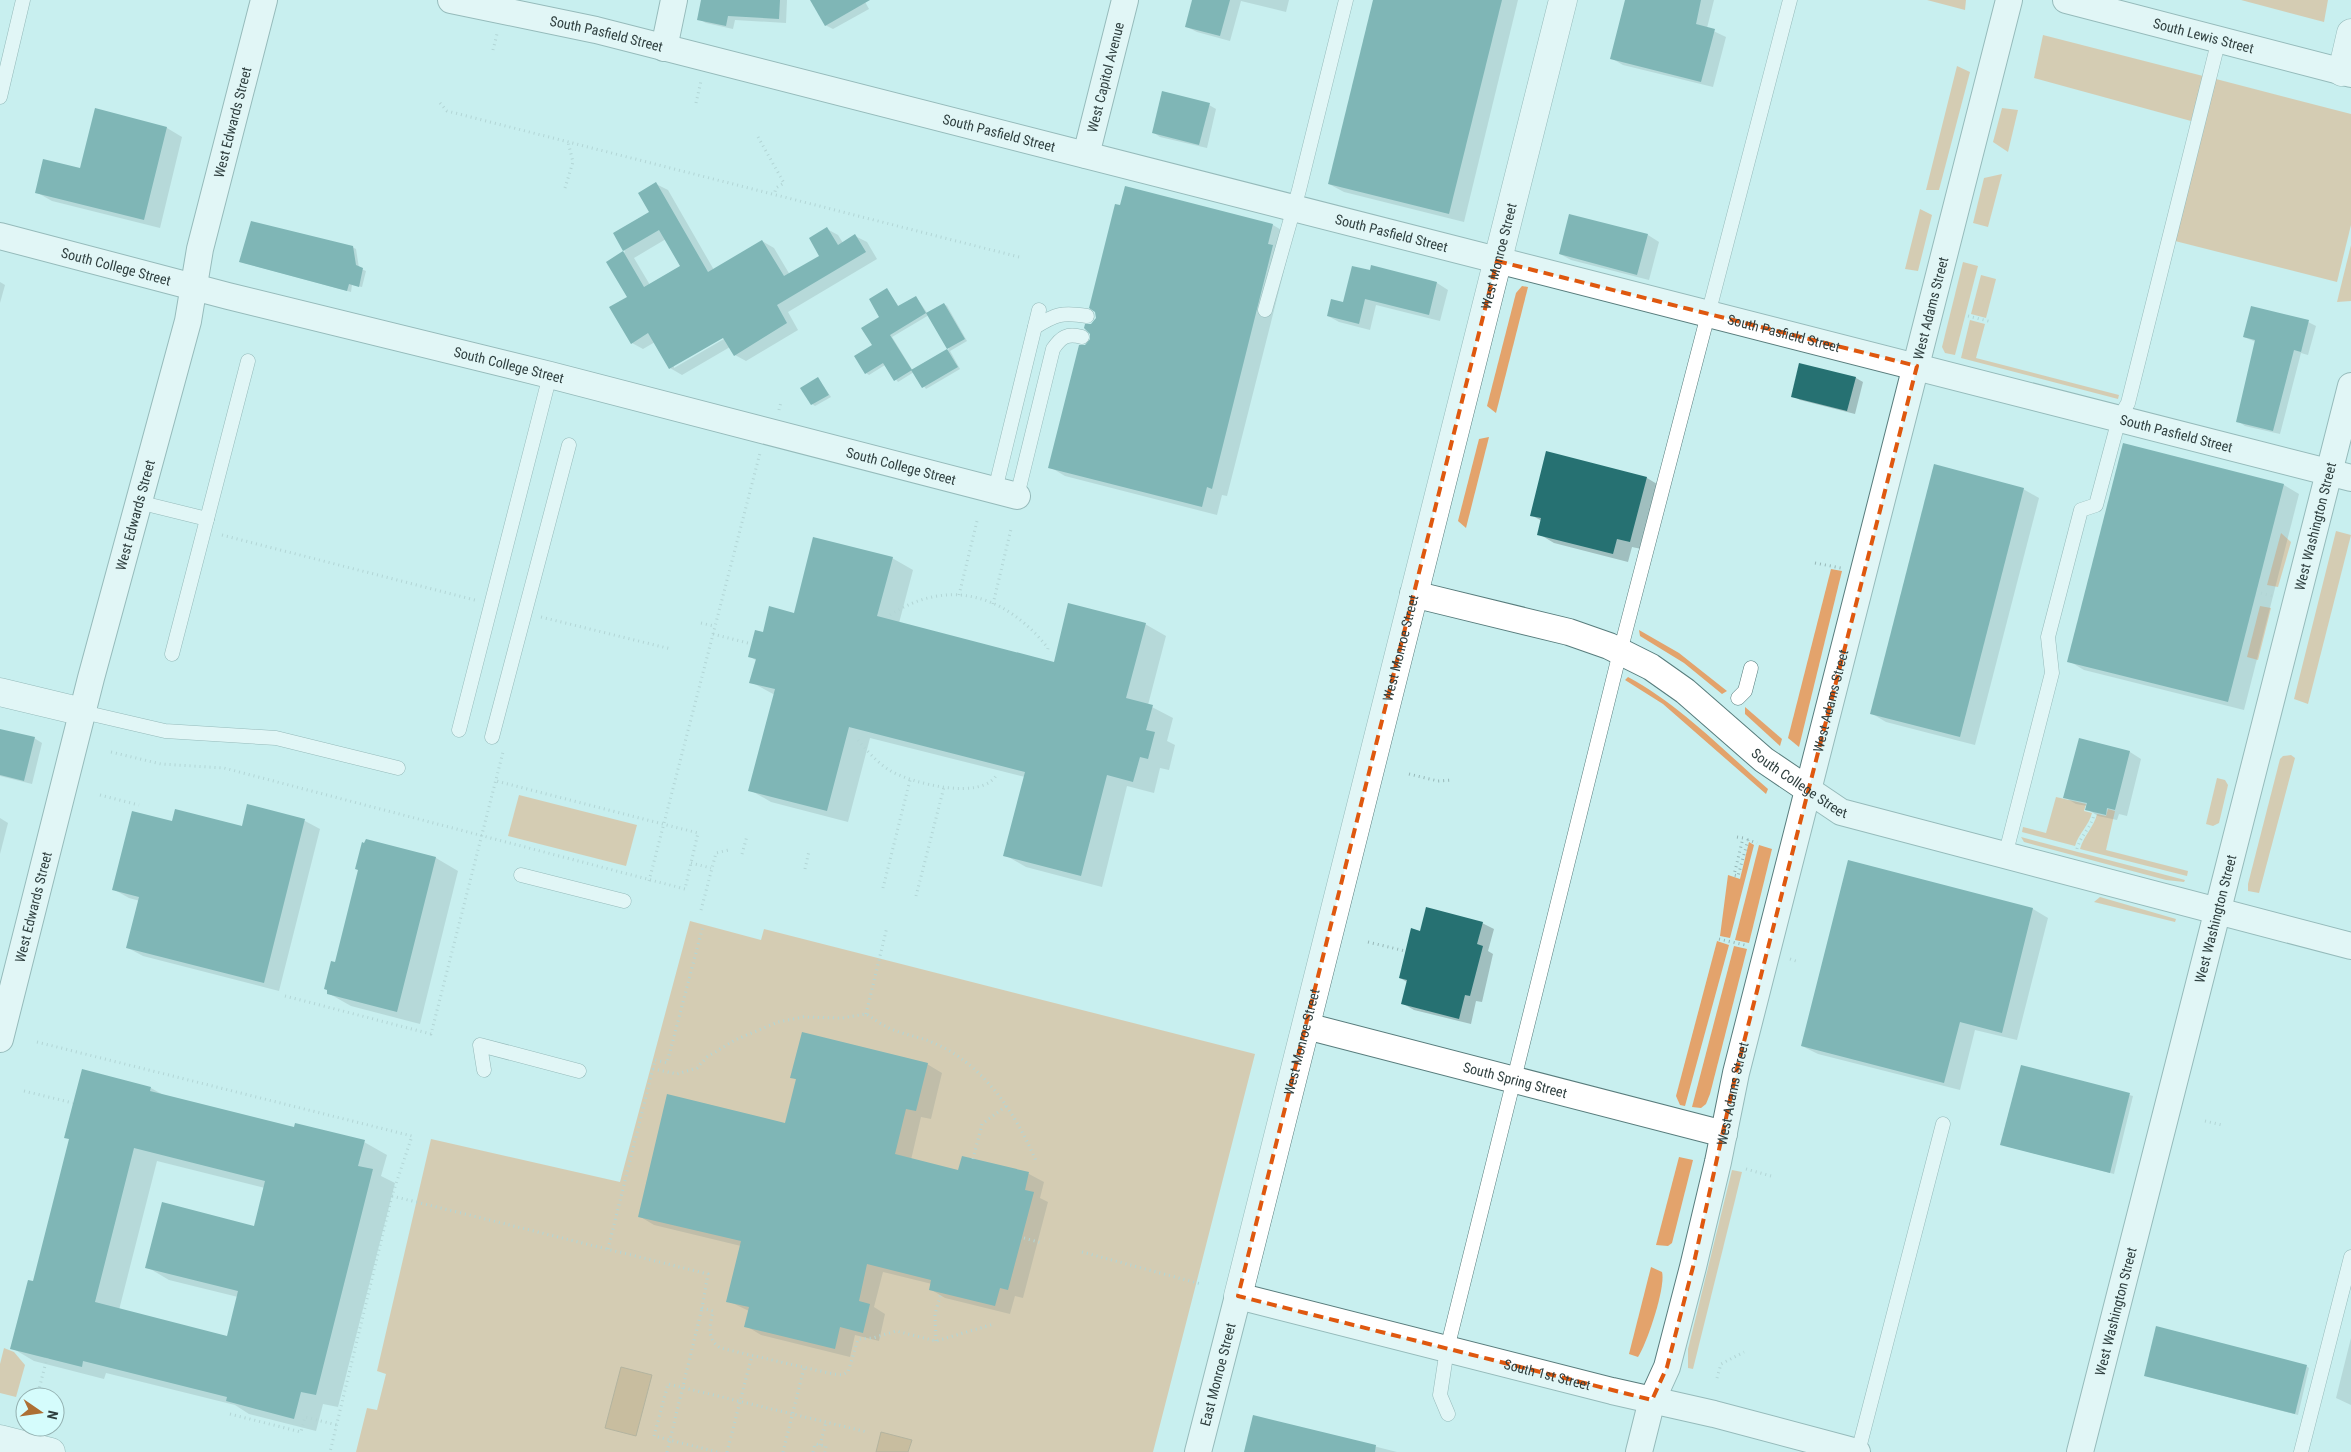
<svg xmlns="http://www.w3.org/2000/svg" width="2351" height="1452" font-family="'Roboto Condensed',sans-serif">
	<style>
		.green { fill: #e3a36c }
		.water { fill: #c7803e; stroke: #996c3e }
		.shadow { fill: #0003; fill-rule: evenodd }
		.building { fill: #267172; fill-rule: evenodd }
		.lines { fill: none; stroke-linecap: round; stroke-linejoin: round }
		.service-casing { stroke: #587c7c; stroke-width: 15 }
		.minor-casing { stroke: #587c7c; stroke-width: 28 }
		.tertiary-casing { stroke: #587c7c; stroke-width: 29 }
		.secondary-casing { stroke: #587c7c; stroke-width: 29 }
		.path { stroke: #97b7b7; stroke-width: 3; stroke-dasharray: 1 4; stroke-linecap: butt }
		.service { stroke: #fff; stroke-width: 14 }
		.minor { stroke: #fff; stroke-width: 26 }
		.tertiary { stroke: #fff; stroke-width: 28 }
		.secondary { stroke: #fff; stroke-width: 28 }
		.marked { fill: none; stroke: #df580f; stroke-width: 4; stroke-dasharray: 10 6; stroke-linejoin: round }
		.labels { text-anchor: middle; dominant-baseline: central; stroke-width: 5; stroke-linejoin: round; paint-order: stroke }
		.street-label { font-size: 14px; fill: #2f3f3f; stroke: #d5fcfc }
	</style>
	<rect width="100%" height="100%" fill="#c8efef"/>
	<g class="green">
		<polygon points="1927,0 1966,0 1965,10"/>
		<polygon points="2241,0 2328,0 2324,22"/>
		<polygon points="2043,35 2203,76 2191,121 2034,78"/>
		<polygon points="1957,66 1970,72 1939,190 1926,190"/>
		<polygon points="2216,79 2351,114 2351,225 2337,282 2175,241"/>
		<polygon points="2002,108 2018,110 2008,152 1993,142"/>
		<polygon points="2002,174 1988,227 1973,223 1984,178"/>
		<polygon points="1920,209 1932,215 1918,271 1905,269"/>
		<polygon points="2351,245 2351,301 2337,302"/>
		<polygon points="1963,262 1978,266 1955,355 1945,353 1942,347"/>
		<polygon points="1981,275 1996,279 1986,318 1971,314"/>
		<polygon points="1522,286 1528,287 1496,413 1487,406 1516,293"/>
		<polygon points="1970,320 1985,324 1976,358 2119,395 2118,399 1961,358"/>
		<polygon points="1489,437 1466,528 1458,521 1479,439"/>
		<polygon points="2336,531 2351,535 2308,704 2294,699"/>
		<polygon points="2281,533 2291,542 2278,587 2267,585"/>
		<polygon points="1831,569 1842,571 1799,747 1788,738"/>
		<polygon points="2260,606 2271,608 2258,660 2247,657"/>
		<polygon points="1639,630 1679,653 1727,691 1722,694 1684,663 1640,636"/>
		<path d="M1628,677C1680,705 1723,750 1768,789L1766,794L1663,704L1625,680Z"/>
		<polygon points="1745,707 1782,739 1780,746 1745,714"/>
		<polygon points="2291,755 2295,758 2259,893 2248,891 2248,884 2280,759 2283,756"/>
		<polygon points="2217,778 2225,780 2228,785 2219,823 2213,826 2206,824"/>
		<polygon points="519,795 637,825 626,866 508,836"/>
		<path d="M2056,797L2086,804L2084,811L2092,813C2089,825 2079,833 2075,846L2022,832L2023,827L2046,833Z"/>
		<path d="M2108,809L2115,811L2106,850L2188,871L2187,876L2080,849C2084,835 2094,827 2097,814L2106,816Z"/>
		<polygon points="2021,837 2185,880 2184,882 2166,880 2024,842"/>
		<polygon points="1749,842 1754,845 1730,938 1720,936 1728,875 1740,879"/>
		<polygon points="1759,845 1772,849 1749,943 1735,940"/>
		<polygon points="2100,897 2176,919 2175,922 2094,902"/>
		<polygon points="690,921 761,940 764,929 1255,1054 1153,1452 356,1452 367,1408 377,1410 386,1374 377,1371 431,1139 620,1182"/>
		<polygon points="1717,941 1729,945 1685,1106 1680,1105 1676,1096"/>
		<polygon points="1734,946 1747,949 1710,1094 1706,1104 1701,1108 1692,1107"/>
		<polygon points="1679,1157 1693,1160 1672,1243 1668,1246 1656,1245"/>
		<polygon points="1732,1170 1742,1172 1693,1369 1688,1368 1688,1349"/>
		<path d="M1651,1267L1662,1272C1666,1287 1647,1343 1638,1357L1629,1354Z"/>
		<polygon points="4,1348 14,1352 25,1365 16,1397 0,1393 0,1364"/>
	</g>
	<g class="water">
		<polygon points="621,1367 652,1375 636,1436 605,1428"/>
		<polygon points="881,1432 912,1440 908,1452 876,1452"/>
	</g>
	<g class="shadow">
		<polygon points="703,0 787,0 786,23 735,20 733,29 706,23 699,19"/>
		<polygon points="817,0 864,0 869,9 833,29 825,25"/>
		<polygon points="1194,0 1289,0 1286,12 1241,1 1230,41 1197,32 1187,27"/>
		<polygon points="1375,0 1518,0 1464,222 1344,192 1329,184"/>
		<polygon points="1626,0 1714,0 1707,28 1726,37 1713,87 1623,65 1611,58"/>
		<polygon points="1209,105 1216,109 1207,148 1160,137 1153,132"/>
		<polygon points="96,110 167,128 182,137 160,228 52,201 36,192 81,170"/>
		<path d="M656,184L668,190L714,270L762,241L774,248L790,275L821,256L827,229L838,235L843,243L855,236L867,242L877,259L788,312L798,330L746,361L735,355L730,347L682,375L670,368L655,342L643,349L632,343L628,298L608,262L625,252L615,234L650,212ZM666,239L681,266L650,285L634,258ZM728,334L729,336L674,368V365Z"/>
		<polygon points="1126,188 1273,225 1288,234 1283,253 1288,255 1227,496 1222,495 1217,515 1065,476 1050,467 1086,346 1092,340 1091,325 1097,318"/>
		<polygon points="1648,235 1659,242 1649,280 1571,260 1560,254"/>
		<polygon points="352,247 356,249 359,268 366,271 362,287 352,285 351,292 244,263"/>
		<polygon points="1372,267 1437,283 1448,290 1440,321 1376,305 1370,330 1339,322 1328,316 1344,303 1371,272"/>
		<polygon points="0,282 5,285 0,303"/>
		<path d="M887,290L899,307L916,297L928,314L944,304L947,306L967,341L950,351L960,369L926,389L914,372L898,382L885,365L869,375L866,373ZM929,315L949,349L913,371L892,337Z"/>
		<polygon points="2308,322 2316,326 2308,355 2301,353 2280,434 2245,426 2238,421 2256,342 2244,337"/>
		<polygon points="818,378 831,397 815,406 812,404"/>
		<polygon points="1856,378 1863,382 1855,414 1800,400 1793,396"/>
		<polygon points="2124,444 2284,485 2299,494 2244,710 2084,670 2069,661"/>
		<polygon points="1647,478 1662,487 1646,550 1632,547 1628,562 1554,543 1539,534 1542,521 1531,515"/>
		<polygon points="2023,489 2039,498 1975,745 1886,722 1871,713"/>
		<polygon points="892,558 913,570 899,623 1054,663 1145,624 1166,636 1148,705 1173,718 1167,741 1175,745 1169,770 1160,768 1154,793 1127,786 1102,887 1026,867 1005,855 1025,777 870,738 848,822 771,802 750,790 775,695 751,682 757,661 749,656 764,634"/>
		<polygon points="0,730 34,738 42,743 32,784 0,776"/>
		<polygon points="2080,739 2130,752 2141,759 2127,816 2119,814 2117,820 2098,816 2087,809 2087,806 2076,804 2064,797"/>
		<polygon points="248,806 305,821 320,829 279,991 143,956 128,948 140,901 129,898 113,889 242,827"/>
		<polygon points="0,818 8,823 0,854"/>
		<polygon points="367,841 436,858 458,871 420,1024 351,1006 328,993"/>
		<polygon points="1849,861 2033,909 2048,918 2017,1040 1975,1030 1960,1090 1818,1054 1802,1046"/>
		<polygon points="1482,923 1494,929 1488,951 1493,954 1482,1002 1476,1001 1471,1024 1414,1010 1402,1003 1407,982 1400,978 1421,932"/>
		<polygon points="927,1064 942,1073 931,1119 921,1117 911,1160 959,1171 963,1157 1029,1174 1044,1182 1040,1198 1048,1202 1023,1298 1015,1296 1010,1314 945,1298 930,1289 932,1284 883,1272 874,1307 885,1314 879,1341 855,1335 850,1357 761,1335 746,1326 749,1311 728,1301 741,1246 654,1225 639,1216 786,1124 797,1080 792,1077"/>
		<polygon points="2021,1067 2133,1096 2114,1174 2002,1145"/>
		<path d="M151,1088L165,1096L295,1129L364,1142L387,1155L381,1176L395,1183L338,1407L323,1404L316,1431L249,1414L235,1405L106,1373L104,1379L34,1361L12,1348L34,1282ZM157,1161L265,1188L255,1227L147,1267L169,1280L238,1297L228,1337L119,1310Z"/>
		<polygon points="2351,1338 2351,1405 2336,1398"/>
		<polygon points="2306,1366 2309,1368 2298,1415 2146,1376"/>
		<polygon points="1254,1416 1397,1452 1245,1452"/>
	</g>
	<g class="building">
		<polygon points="701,0 780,0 779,19 728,16 726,26 697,20"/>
		<polygon points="810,0 870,0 825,26"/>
		<polygon points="1192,0 1230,0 1220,36 1185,27"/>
		<polygon points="1373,0 1502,0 1449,214 1328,184"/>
		<polygon points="1625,0 1701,0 1696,24 1715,29 1701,82 1610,59"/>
		<polygon points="1162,91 1210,103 1199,145 1152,133"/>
		<polygon points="95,108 167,127 144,220 35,193 43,159 80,168"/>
		<path d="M656,182L708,272L762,240L784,276L819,256L809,238L827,227L838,245L855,234L866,252L777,305L787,323L734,356L723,338L669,369L648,333L631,344L609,307L627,297L606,262L623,251L613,233L649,212L638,193ZM659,230L680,266L644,287L623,251Z"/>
		<polygon points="1125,186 1273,224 1268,244 1273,245 1212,489 1207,487 1202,507 1048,468 1079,345 1085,345 1090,339 1090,334 1084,328 1085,324 1091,324 1096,318 1095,312 1089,308 1115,204 1120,205"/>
		<polygon points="1569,214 1648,234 1637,275 1559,254"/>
		<polygon points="251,221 353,246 356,265 363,268 359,287 349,284 347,291 239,262"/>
		<polygon points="1371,265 1437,282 1429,315 1365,299 1359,324 1327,316 1331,299 1343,302 1352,266 1370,270"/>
		<polygon points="887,288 898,306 916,296 926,313 890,335 912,370 894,381 883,363 865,374 854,356 872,345 861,328 879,317 869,299"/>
		<polygon points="944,303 965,339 947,349 958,367 922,388 911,370 947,349 926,313"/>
		<polygon points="2251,306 2309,320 2301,352 2294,350 2273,431 2236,422 2255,340 2243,337"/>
		<polygon points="1799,363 1856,377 1847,411 1791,397"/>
		<polygon points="818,377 829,395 811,405 800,388"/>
		<polygon points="2123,443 2284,484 2228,702 2067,662"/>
		<polygon points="1546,451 1647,477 1630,542 1617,539 1613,554 1537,535 1541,518 1530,516"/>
		<polygon points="1934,464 2024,488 1960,737 1870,714"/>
		<polygon points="813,537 893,557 877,616 1054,662 1068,603 1146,623 1126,698 1153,705 1146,730 1155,732 1148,759 1140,757 1133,782 1107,775 1081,876 1003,856 1025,772 849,727 827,811 748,791 775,689 749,683 756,659 748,657 755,630 763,632 769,606 794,613"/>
		<polygon points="0,729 35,737 24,781 0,775"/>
		<polygon points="2079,738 2130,751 2115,810 2107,808 2106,815 2085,810 2087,803 2063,798"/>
		<polygon points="247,804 305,819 264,983 126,948 139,897 112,890 132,811 172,821 175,809 242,826"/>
		<polygon points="366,839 436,857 397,1012 327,994 327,990 324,989 331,961 335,962 358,870 355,869 362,842 364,843"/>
		<polygon points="1848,860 2033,908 2002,1033 1960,1022 1944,1083 1801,1046"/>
		<polygon points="1426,907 1483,922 1477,944 1483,946 1470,996 1465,995 1459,1019 1401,1004 1407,980 1399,978 1411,928 1420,931"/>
		<polygon points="802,1032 928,1063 916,1111 906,1109 895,1154 958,1170 962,1156 1029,1172 1025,1190 1034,1192 1008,1290 1000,1288 995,1306 929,1290 931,1280 867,1264 859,1301 870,1304 863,1333 840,1327 835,1349 744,1327 749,1307 726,1302 741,1241 638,1217 667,1094 785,1123 796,1079 790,1078"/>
		<polygon points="2021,1065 2130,1093 2110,1173 2000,1145"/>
		<path d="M82,1069L151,1087L150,1091L294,1127L295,1123L365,1140L358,1166L373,1169L316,1395L301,1392L294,1419L226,1401L227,1397L83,1361L82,1367L10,1349L28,1280L33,1281L69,1139L64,1138ZM134,1148L265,1181L254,1226L162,1202L145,1268L238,1291L227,1336L95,1302Z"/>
		<polygon points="2156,1326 2307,1365 2295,1414 2144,1376"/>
		<polygon points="1253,1415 1376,1445 1375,1452 1244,1452"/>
	</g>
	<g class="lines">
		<g class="service-casing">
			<g id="service">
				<polyline points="0,97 23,0"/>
				<polyline points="1265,310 1299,190 1346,0"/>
				<path d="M1035,327C1056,314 1062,312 1087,316"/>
				<polyline points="995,490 1039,310"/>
				<path d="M1017,496L1053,349C1061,337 1067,333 1082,337"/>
				<polyline points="138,502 207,519"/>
				<polyline points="172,654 248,361"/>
				<polyline points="1738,698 1745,691 1751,668"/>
				<polyline points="83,712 165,731 276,738 398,768"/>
				<polyline points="459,730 550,375"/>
				<polyline points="492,737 569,445"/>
				<polyline points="2005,856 2052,673 2048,637 2081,510 2096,505 2119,419 2128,403 2219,39"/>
				<polyline points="521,875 624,901"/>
				<polyline points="484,1070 480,1045 579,1071"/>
				<polyline points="1448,1414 1440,1395 1447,1349 1620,652 1790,0"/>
				<polyline points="1858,1452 1943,1124"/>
				<polyline points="2301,1452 2351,1257"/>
			</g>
		</g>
		<g class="minor-casing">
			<g id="minor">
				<path id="s1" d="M451,0L596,30L2351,478"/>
				<path id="s2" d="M2066,0L2351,74"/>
				<polyline points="664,48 674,0"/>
				<path id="s3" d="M1086,155L1125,0"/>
				<path id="s4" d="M0,236L228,296L550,375L1017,496"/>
				<path id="s5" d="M1413,594L1569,632L1609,646L1651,667L1685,691L1764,760L1841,812L2351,946"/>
				<path id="s6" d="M1306,1026L1724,1134"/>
				<path id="s7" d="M0,1039L91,678L188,321L200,249L264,0"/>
				<path id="s8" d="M1198,1452L1238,1296L1612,1391L1714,1414L1857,1452"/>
				<path id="s9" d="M1639,1452L1652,1400L1667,1367L1693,1267L1718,1162L1736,1073L2009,0"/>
				<path id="s10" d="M2080,1452L2351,386"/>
			</g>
		</g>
		<g class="tertiary-casing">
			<g id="tertiary">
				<polyline points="2342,72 2351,33"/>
				<polyline points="0,692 83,712"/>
				<path id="s11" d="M1238,1296L1563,0"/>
			</g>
		</g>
		<g class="secondary-casing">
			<polyline id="secondary" points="0,1439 51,1452"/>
		</g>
		<g class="path">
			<polyline points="493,50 497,34"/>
			<polyline points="440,103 447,111 1019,257"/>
			<polyline points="696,103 701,81"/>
			<polyline points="758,137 784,183 776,188 774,195"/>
			<polyline points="565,188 573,162 568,142"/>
			<polyline points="1968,316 1992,322"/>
			<polyline points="779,410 781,402"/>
			<polyline points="222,535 475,600"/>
			<polyline points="1815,563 1841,568"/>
			<polyline points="2261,593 2272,596"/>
			<polyline points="959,595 977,521"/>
			<polyline points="993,604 1011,529"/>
			<path d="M890,615C949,577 1006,595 1048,648L1047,653"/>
			<polyline points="541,617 671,649"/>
			<polyline points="701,623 714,626"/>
			<polyline points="713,634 748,643"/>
			<path d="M858,740C867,751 877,762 889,770C910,783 983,802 997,774"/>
			<polyline points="111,752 161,764 224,768 685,889 698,833 496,781"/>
			<polyline points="1409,774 1438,781 1452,780"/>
			<polyline points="100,795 139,805"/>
			<polyline points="1737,837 1743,838 1734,875 1738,876 1748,840 1757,843"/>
			<path d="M2077,849C2080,836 2091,828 2094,815"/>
			<polyline points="742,854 747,836"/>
			<polyline points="691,863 711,868"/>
			<polyline points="805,869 809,851"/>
			<polyline points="649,881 760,453"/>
			<polyline points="883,888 910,780"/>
			<polyline points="916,896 944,787"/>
			<polyline points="701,910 716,853 729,850"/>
			<polyline points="1719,939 1745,945"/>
			<polyline points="1368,942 1405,951"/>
			<polyline points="1790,959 1799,962"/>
			<polyline points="285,996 431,1034 503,752"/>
			<polyline points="866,1014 887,927"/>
			<polyline points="37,1042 412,1136 392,1196 330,1452"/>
			<path d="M653,1069L677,1074L697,1068L707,1057L735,1040L778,1022L803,1017L842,1018L866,1014C873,1018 879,1023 885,1026C901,1035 920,1036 936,1044C984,1065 1016,1114 1036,1161"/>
			<polyline points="24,1091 73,1103"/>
			<polyline points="2205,1121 2222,1125"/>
			<polyline points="973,1159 982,1124 1006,1106"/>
			<polyline points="1746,1169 1771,1176"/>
			<path d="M392,1196L708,1274L702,1308L713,1311C710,1326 706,1338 720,1348L833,1374L842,1375L848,1372L858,1339L873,1338L896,1331L936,1341L994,1324"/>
			<polyline points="1024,1238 1042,1243"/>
			<polyline points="608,1249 655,1060 667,1063 703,926"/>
			<polyline points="1082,1252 1201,1284"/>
			<polyline points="936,1341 935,1314 941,1293"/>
			<polyline points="1717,1378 1721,1364 1744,1352"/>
			<polyline points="37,1397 47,1358"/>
			<polyline points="230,1414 301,1432 305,1417 337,1425"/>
			<polyline points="820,1445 826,1422"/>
			<polyline points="667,1452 702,1308"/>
			<polyline points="717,1452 654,1436 668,1384 867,1432"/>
			<polyline points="727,1452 752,1355"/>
			<polyline points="783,1452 804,1368"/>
			<polyline points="813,1452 815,1444 826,1446 825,1452"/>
		</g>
		<use href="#service" class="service"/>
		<use href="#minor" class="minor"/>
		<use href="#tertiary" class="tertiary"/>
		<use href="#secondary" class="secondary"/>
	</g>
	<path d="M0 0H2351V1452H0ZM1497,261L1917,366L1736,1073L1693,1267L1667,1367L1652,1400L1238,1296Z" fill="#c8efef" fill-opacity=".55" fill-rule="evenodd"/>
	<path class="marked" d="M1497,261L1917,366L1736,1073L1693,1267L1667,1367L1652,1400L1238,1296Z"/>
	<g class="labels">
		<g class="street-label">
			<text stroke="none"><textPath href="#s1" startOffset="159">South Pasfield Street</textPath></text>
			<text stroke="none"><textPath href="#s2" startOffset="142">South Lewis Street</textPath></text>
			<text stroke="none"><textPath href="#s3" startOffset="80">West Capitol Avenue</textPath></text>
			<text stroke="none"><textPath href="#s7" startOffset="946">West Edwards Street</textPath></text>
			<text stroke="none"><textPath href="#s1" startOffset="564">South Pasfield Street</textPath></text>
			<text stroke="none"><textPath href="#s1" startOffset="969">South Pasfield Street</textPath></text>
			<text stroke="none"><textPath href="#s11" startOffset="1072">West Monroe Street</textPath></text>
			<text stroke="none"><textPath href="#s4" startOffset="120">South College Street</textPath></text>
			<text stroke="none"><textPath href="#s9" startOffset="1181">West Adams Street</textPath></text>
			<text stroke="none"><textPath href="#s1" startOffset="1374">South Pasfield Street</textPath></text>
			<text stroke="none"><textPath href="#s4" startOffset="525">South College Street</textPath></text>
			<text stroke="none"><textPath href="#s1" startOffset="1779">South Pasfield Street</textPath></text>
			<text stroke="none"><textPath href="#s4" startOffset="930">South College Street</textPath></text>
			<text stroke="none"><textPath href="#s7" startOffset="541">West Edwards Street</textPath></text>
			<text stroke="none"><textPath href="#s10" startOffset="955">West Washington Street</textPath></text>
			<text stroke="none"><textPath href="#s11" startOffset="668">West Monroe Street</textPath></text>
			<text stroke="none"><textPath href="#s9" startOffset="776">West Adams Street</textPath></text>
			<text stroke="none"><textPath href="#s5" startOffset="439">South College Street</textPath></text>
			<text stroke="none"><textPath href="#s7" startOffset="136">West Edwards Street</textPath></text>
			<text stroke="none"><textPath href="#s10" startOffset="550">West Washington Street</textPath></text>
			<text stroke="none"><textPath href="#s11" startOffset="262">West Monroe Street</textPath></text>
			<text stroke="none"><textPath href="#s6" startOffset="216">South Spring Street</textPath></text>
			<text stroke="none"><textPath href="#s9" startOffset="371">West Adams Street</textPath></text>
			<text stroke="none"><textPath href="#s10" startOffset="145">West Washington Street</textPath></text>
			<text stroke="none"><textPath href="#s8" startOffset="80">East Monroe Street</textPath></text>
			<text stroke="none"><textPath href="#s8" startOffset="480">South 1st Street</textPath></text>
		</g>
	</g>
	<g transform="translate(40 1412) rotate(103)"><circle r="24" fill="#d5fcfc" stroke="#93b0b0"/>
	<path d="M0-4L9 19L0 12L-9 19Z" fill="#ad6f34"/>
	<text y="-8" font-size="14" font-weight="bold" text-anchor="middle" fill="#2f3f3f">N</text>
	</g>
</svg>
